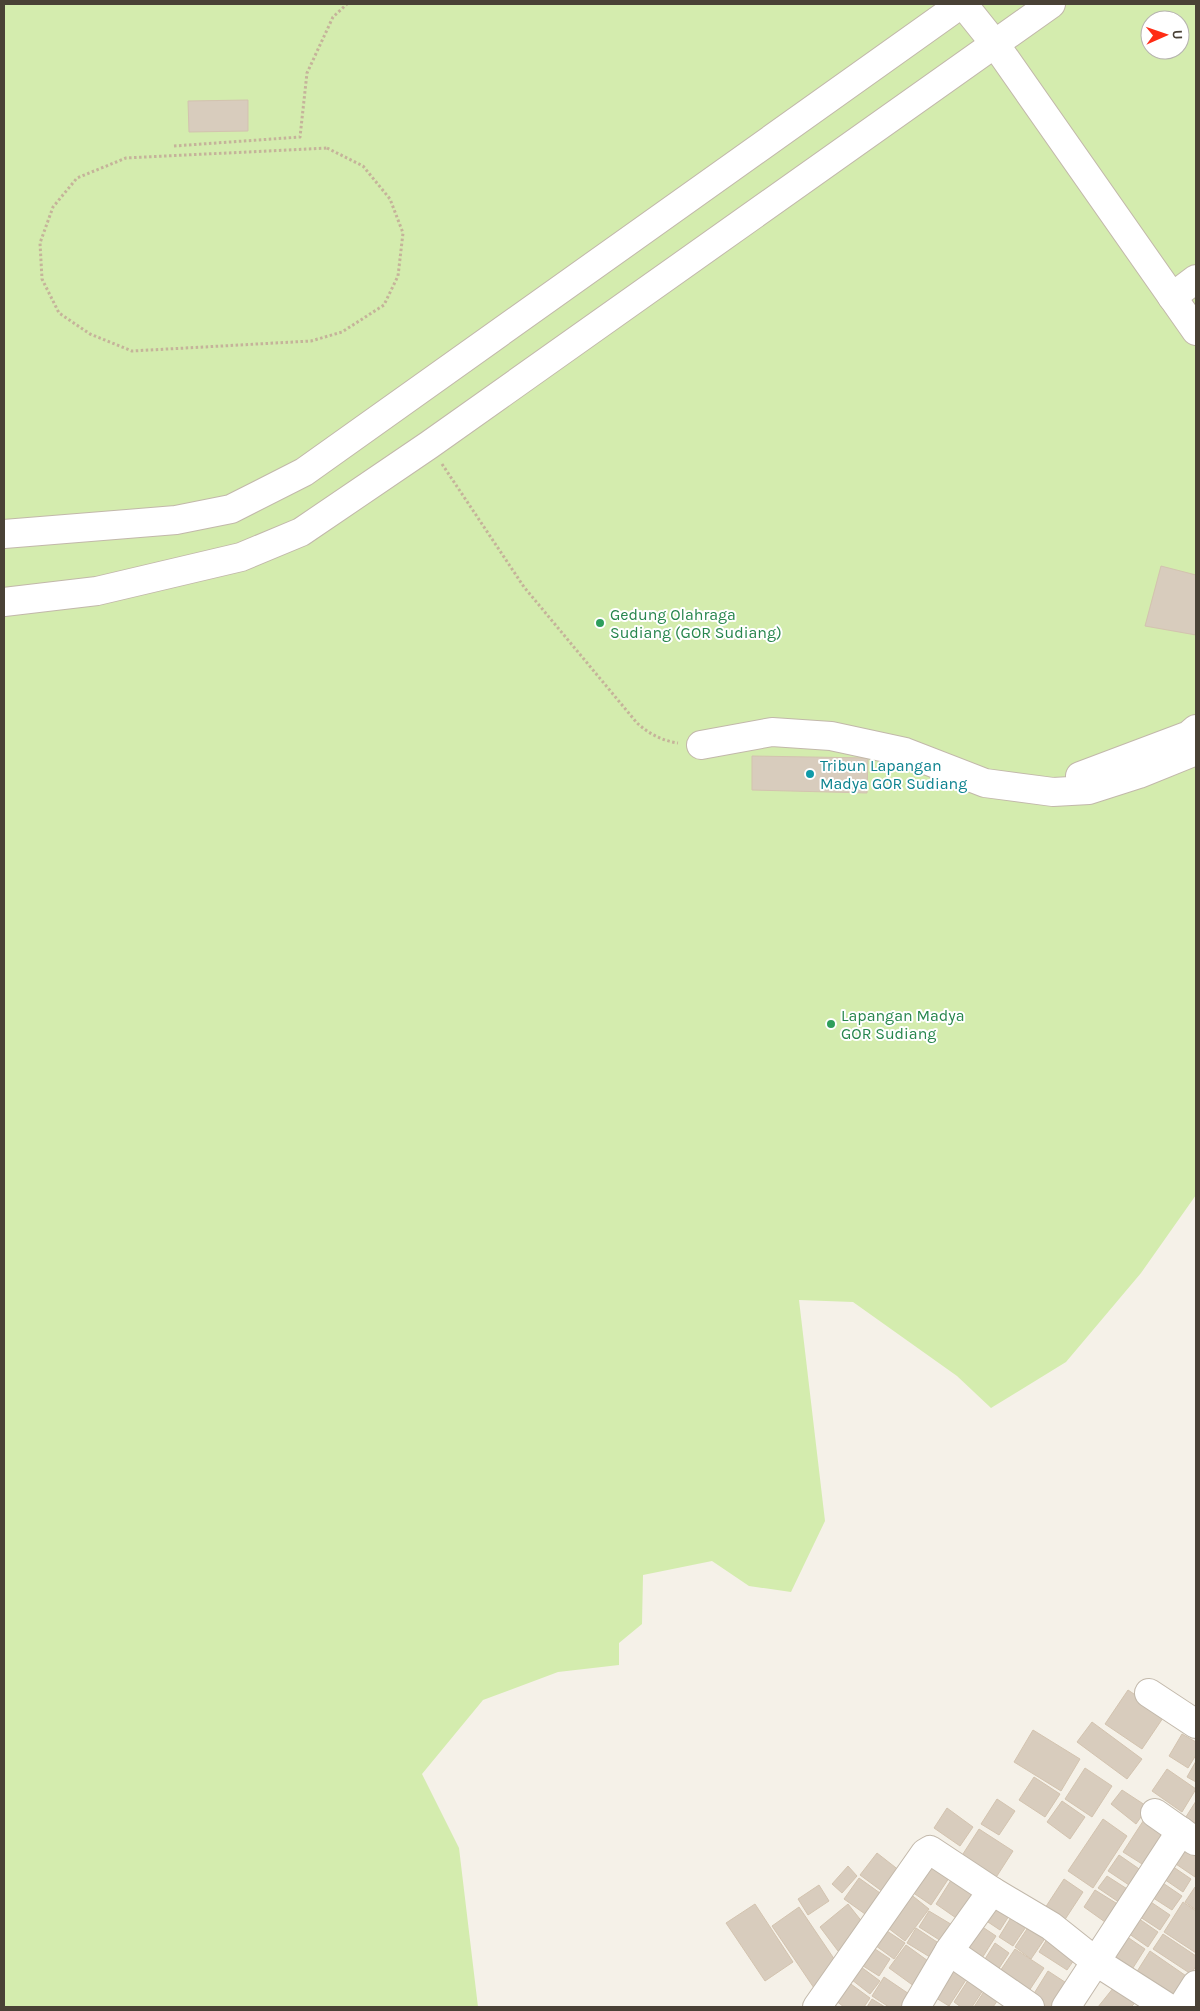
<svg xmlns="http://www.w3.org/2000/svg" width="1200" height="2011" font-family="Karla,sans-serif">
	<style>
		.green { fill: #d4ecae; fill-rule: evenodd }
		.building { fill: #d8ccbd; stroke: #d3c3af }
		.lines { fill: none; stroke-linecap: round; stroke-linejoin: round }
		.minor-casing { stroke: #c2b8aa; stroke-width: 30 }
		.path { stroke: #c5b39a; stroke-width: 3; stroke-dasharray: 2.5 2.5; stroke-linecap: butt }
		.minor { stroke: #fff; stroke-width: 28 }
		.leisure-dot { fill: #2e9e5b; stroke: #fff; stroke-width: 2 }
		.culture-dot { fill: #0f9aa8; stroke: #fff; stroke-width: 2 }
		.labels { text-anchor: middle; dominant-baseline: central; stroke-width: 4; stroke-linejoin: round; paint-order: stroke }
		.leisure-label { font-size: 16px; fill: #27864d; stroke: #fff; text-anchor: start }
		.culture-label { font-size: 16px; fill: #0d838f; stroke: #fff; text-anchor: start }
	</style>
	<rect width="100%" height="100%" fill="#f5f1e8"/>
	<path class="green" d="M4,4H1196V1195L1141,1273L1066,1362L991,1408L957,1376L853,1302L799,1300L825,1521L791,1592L749,1586L712,1561L643,1575L642,1624L619,1643V1665L558,1672L483,1700L422,1774L459,1848L478,2007H4ZM1150,20H1180V50H1150Z"/>
	<g class="building">
		<polygon points="248,100 248,131 189,132 188,101"/>
		<polygon points="1161,566 1196,575 1196,635 1145,626"/>
		<polygon points="752,756 868,758 867,793 752,790"/>
		<polygon points="1128,1690 1165,1715 1142,1749 1105,1724"/>
		<polygon points="1092,1722 1142,1759 1127,1779 1077,1742"/>
		<polygon points="1033,1730 1080,1759 1061,1791 1014,1762"/>
		<polygon points="1182,1734 1196,1742 1196,1755 1188,1768 1169,1756"/>
		<polygon points="1196,1761 1196,1782 1187,1777"/>
		<polygon points="1085,1768 1112,1786 1092,1817 1065,1799"/>
		<polygon points="1167,1769 1196,1789 1182,1812 1152,1791"/>
		<polygon points="1034,1777 1060,1794 1045,1817 1019,1800"/>
		<polygon points="1122,1790 1148,1807 1136,1824 1111,1804"/>
		<polygon points="997,1799 1015,1811 999,1835 981,1824"/>
		<polygon points="1062,1801 1085,1817 1070,1839 1047,1822"/>
		<polygon points="1196,1801 1196,1827 1184,1820"/>
		<polygon points="947,1808 973,1827 960,1846 934,1828"/>
		<polygon points="1149,1812 1176,1830 1150,1869 1123,1852"/>
		<polygon points="1103,1819 1127,1836 1093,1888 1068,1871"/>
		<polygon points="979,1829 1013,1851 995,1879 961,1857"/>
		<polygon points="1184,1839 1196,1846 1195,1877 1170,1860"/>
		<polygon points="877,1853 900,1871 883,1892 860,1875"/>
		<polygon points="1119,1855 1145,1873 1135,1889 1108,1871"/>
		<polygon points="928,1859 951,1875 931,1905 909,1890"/>
		<polygon points="1169,1864 1191,1879 1183,1892 1161,1877"/>
		<polygon points="848,1866 857,1876 842,1893 832,1884"/>
		<polygon points="1107,1876 1135,1894 1126,1907 1098,1888"/>
		<polygon points="953,1877 977,1893 959,1920 936,1904"/>
		<polygon points="859,1878 887,1898 872,1919 844,1899"/>
		<polygon points="1064,1879 1083,1892 1064,1921 1045,1908"/>
		<polygon points="1157,1879 1182,1896 1172,1910 1147,1894"/>
		<polygon points="819,1885 829,1901 808,1915 798,1899"/>
		<polygon points="1195,1887 1196,1888 1196,1910 1185,1902"/>
		<polygon points="904,1889 929,1909 905,1941 879,1921"/>
		<polygon points="1095,1890 1124,1908 1112,1927 1084,1907"/>
		<polygon points="1142,1896 1170,1915 1160,1930 1131,1911"/>
		<polygon points="1000,1898 1014,1908 1000,1930 985,1920"/>
		<polygon points="1183,1902 1196,1911 1196,1953 1164,1932"/>
		<polygon points="755,1904 793,1962 765,1981 726,1923"/>
		<polygon points="848,1904 867,1928 838,1951 820,1927"/>
		<polygon points="799,1907 841,1969 814,1988 772,1926"/>
		<polygon points="929,1911 959,1929 949,1946 919,1927"/>
		<polygon points="1015,1911 1030,1921 1013,1946 999,1937"/>
		<polygon points="1132,1914 1158,1932 1148,1947 1122,1929"/>
		<polygon points="1033,1920 1050,1931 1031,1959 1015,1947"/>
		<polygon points="978,1924 996,1936 977,1966 959,1954"/>
		<polygon points="878,1925 905,1943 894,1959 868,1940"/>
		<polygon points="916,1928 946,1948 938,1962 907,1943"/>
		<polygon points="1052,1931 1081,1950 1067,1970 1039,1952"/>
		<polygon points="1120,1932 1145,1949 1131,1971 1106,1954"/>
		<polygon points="1163,1934 1196,1956 1196,1966 1191,1974 1153,1949"/>
		<polygon points="995,1943 1009,1953 994,1976 980,1967"/>
		<polygon points="906,1945 935,1966 918,1989 889,1968"/>
		<polygon points="872,1947 890,1959 879,1976 860,1964"/>
		<polygon points="1015,1949 1044,1968 1025,1997 996,1977"/>
		<polygon points="1150,1951 1192,1980 1177,2001 1136,1973"/>
		<polygon points="952,1955 973,1969 949,2006 928,1993"/>
		<polygon points="857,1964 880,1981 870,1994 847,1976"/>
		<polygon points="974,1971 989,1981 972,2007 961,2007 954,2002"/>
		<polygon points="1048,1971 1074,1988 1061,2007 1041,2007 1030,2000"/>
		<polygon points="884,1977 915,1998 909,2007 889,2007 872,1996"/>
		<polygon points="844,1979 870,1998 864,2007 844,2007 831,1997"/>
		<polygon points="990,1982 1004,1991 993,2007 974,2007"/>
		<polygon points="1114,1987 1135,2003 1131,2007 1098,2007"/>
		<polygon points="872,1999 885,2007 867,2007"/>
	</g>
	<g class="lines">
		<g class="minor-casing">
			<g id="minor">
				<polyline points="963,4 995,44 1196,331"/>
				<polyline points="1172,297 1196,279"/>
				<polyline points="4,534 176,520 231,509 304,472 961,4"/>
				<polyline points="4,602 97,591 241,557 301,532 429,445 1051,4"/>
				<polyline points="701,745 772,732 831,736 905,752 985,783 1053,792 1089,790 1139,774 1196,751"/>
				<polyline points="1080,776 1189,735 1196,729"/>
				<polyline points="1149,1693 1196,1724"/>
				<polyline points="1155,1813 1195,1841"/>
				<polyline points="949,1951 1030,2007"/>
				<polyline points="817,2007 925,1853 930,1850 992,1891 1051,1926 1095,1961 1167,2007"/>
				<polyline points="916,2007 949,1951 992,1891"/>
				<polyline points="1066,2007 1181,1831"/>
				<polyline points="1182,2007 1196,1985"/>
			</g>
		</g>
		<g class="path">
			<polyline points="174,146 300,137 307,73 333,17 347,4"/>
			<polygon points="327,148 363,166 390,199 403,233 398,276 384,305 342,332 311,341 132,351 90,334 59,313 42,279 40,243 53,207 77,178 126,158"/>
			<path d="M442,464L524,587L637,723C649,734 663,741 678,743"/>
		</g>
		<use href="#minor" class="minor"/>
	</g>
	<g class="leisure-dot">
		<circle cx="600" cy="623" r="5"/>
		<circle cx="831" cy="1024" r="5"/>
	</g>
	<circle class="culture-dot" cx="810" cy="774" r="5"/>
	<g class="labels">
		<g class="leisure-label">
			<text x="610" y="614">Gedung Olahraga<tspan x="610" dy="18">Sudiang (GOR Sudiang)</tspan></text>
			<text x="841" y="1015">Lapangan Madya<tspan x="841" dy="18">GOR Sudiang</tspan></text>
		</g>
		<g class="culture-label">
			<text x="820" y="765">Tribun Lapangan<tspan x="820" dy="18">Madya GOR Sudiang</tspan></text>
		</g>
	</g>
	<rect width="1200" height="2011" fill="none" stroke="#494136" stroke-width="10"/>
	<g transform="translate(1165 35) rotate(88)"><circle r="24" fill="#ffffff" stroke="#b6b3af"/>
	<path d="M0-4L9 19L0 12L-9 19Z" fill="#ff2c15"/>
	<text y="-8" font-size="14" font-weight="bold" text-anchor="middle" fill="#494136">U</text>
	</g>
</svg>
